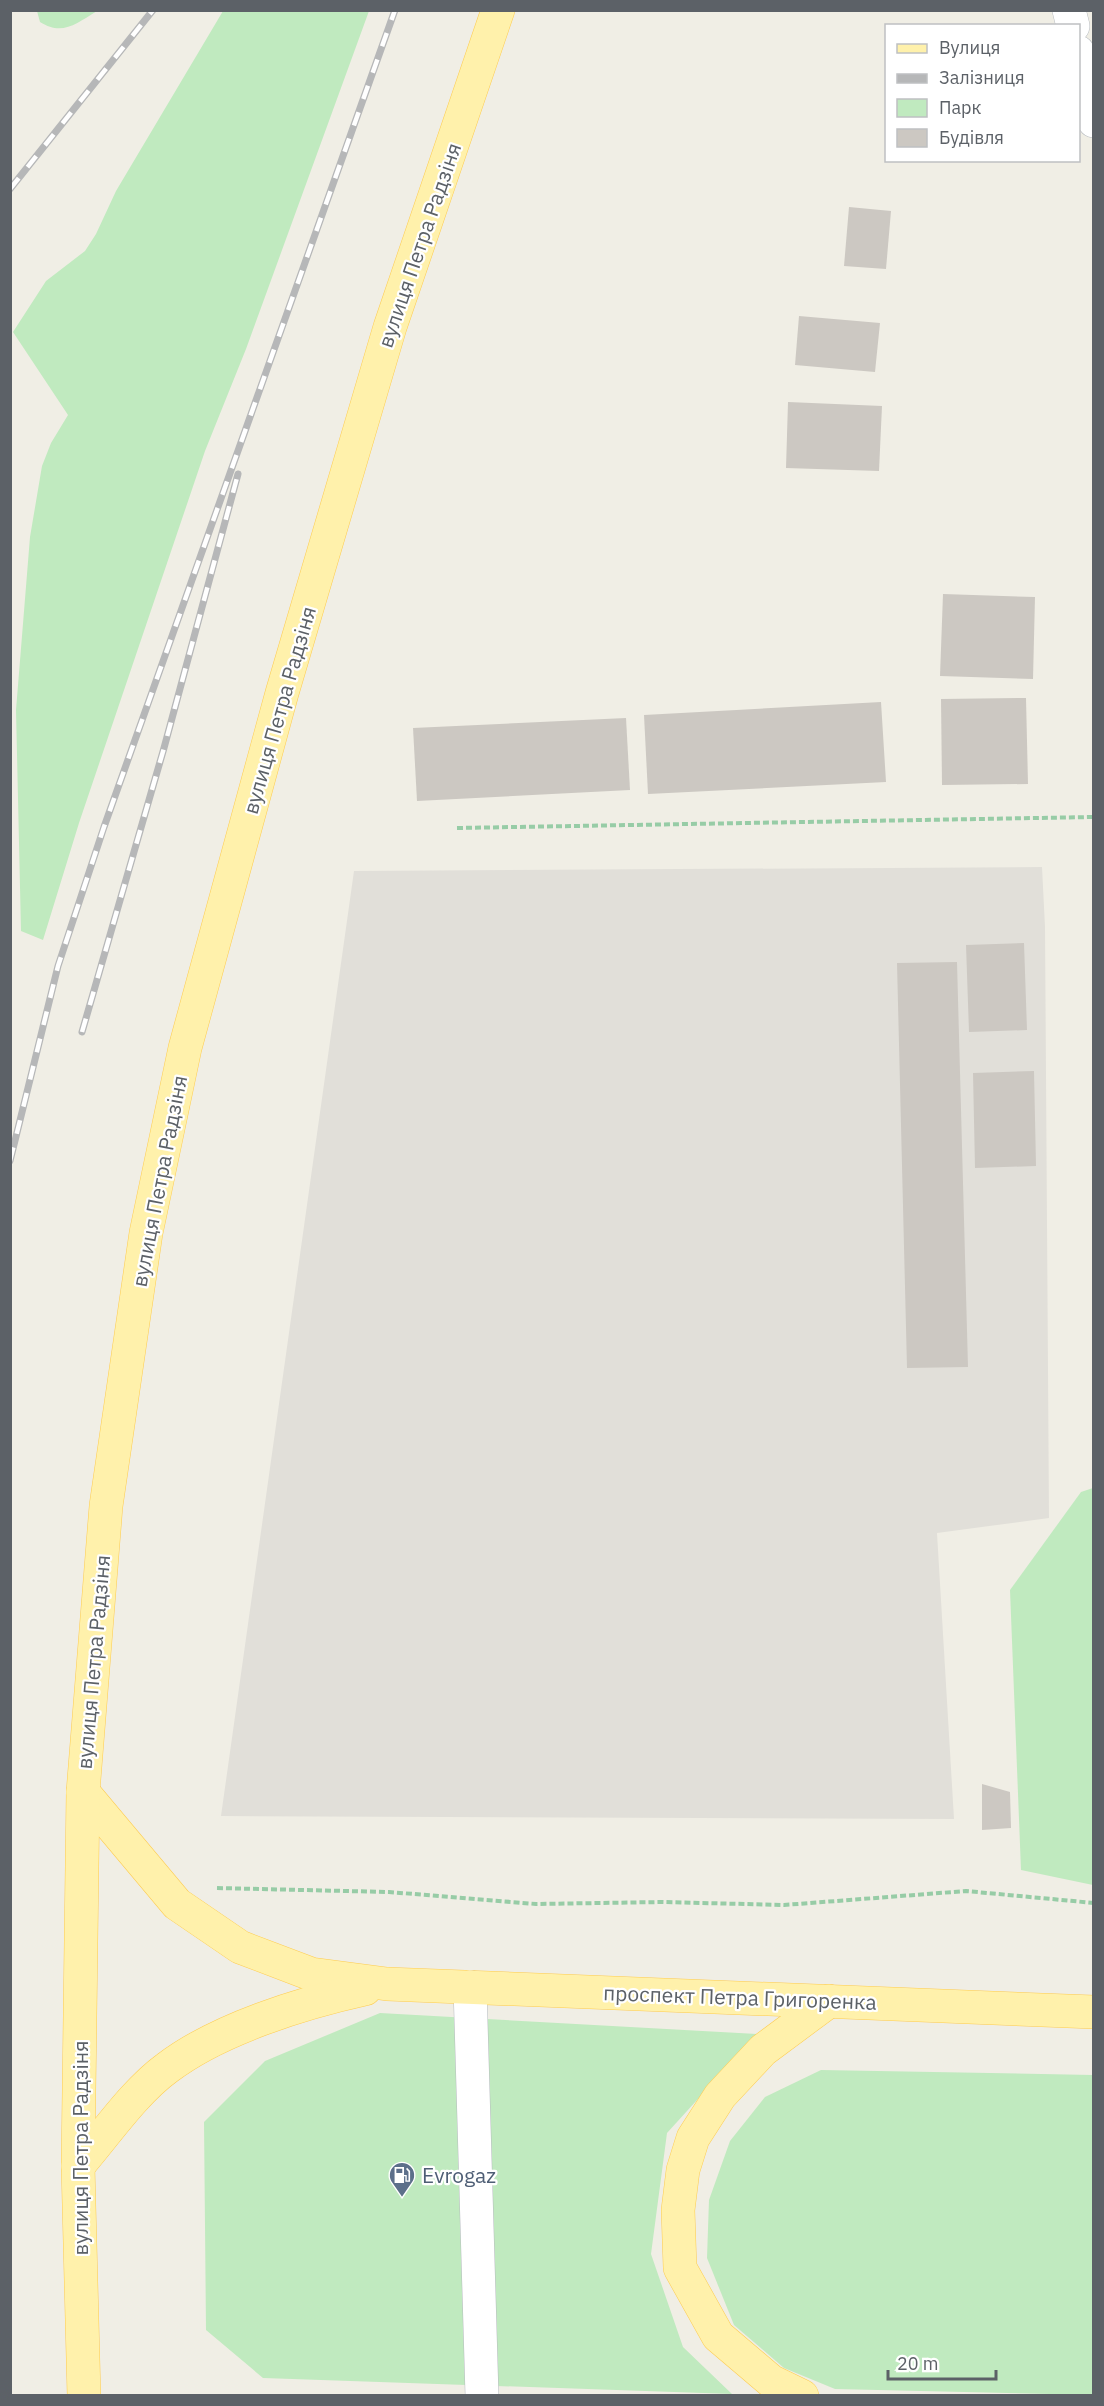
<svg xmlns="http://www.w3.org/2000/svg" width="1104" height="2406" font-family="'IBM Plex Sans',sans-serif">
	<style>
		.industrial { fill: #e1dfd9 }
		.green { fill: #c0eabf }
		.building { fill: #ccc8c2 }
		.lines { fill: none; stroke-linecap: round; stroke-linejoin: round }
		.minor-casing { stroke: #b7bbc0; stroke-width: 34 }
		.major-casing { stroke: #fecc50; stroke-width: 34 }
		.path { stroke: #97cca6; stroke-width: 4; stroke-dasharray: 6 3; stroke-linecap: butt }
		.minor { stroke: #fff; stroke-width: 33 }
		.major { stroke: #fff1ab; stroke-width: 33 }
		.rail-casing { stroke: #b6b7b8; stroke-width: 7 }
		.rail { stroke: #fff; stroke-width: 4.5; stroke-dasharray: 14; stroke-linecap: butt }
		.labels { text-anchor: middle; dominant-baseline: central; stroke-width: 4.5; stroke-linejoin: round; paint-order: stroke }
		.street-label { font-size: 21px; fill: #5c6167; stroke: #fff }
		.service-label { font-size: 21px; fill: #4e5e75; stroke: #fff; text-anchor: start }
	</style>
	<rect width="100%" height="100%" fill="#f0eee5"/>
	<polygon class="industrial" points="1042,867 1045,927 1049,1518 937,1533 954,1819 221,1816 354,871"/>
	<g class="green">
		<path d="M37,11V10L97,11C76,24 62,36 40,22Z"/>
		<polygon points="223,11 369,11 246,349 205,451 79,823 43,940 21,931 16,710 30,537 42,466 51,443 68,415 13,332 46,281 85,251 96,234 116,191"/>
		<polygon points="1093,1488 1094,1488 1093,1885 1021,1870 1010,1590 1081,1492"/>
		<polygon points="380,2013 757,2034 667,2133 651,2254 683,2347 732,2394 263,2378 206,2330 204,2122 265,2061"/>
		<polygon points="821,2070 1093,2075 1093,2395 835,2389 784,2368 734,2325 707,2258 709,2200 730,2141 765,2097"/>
	</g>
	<g class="building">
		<polygon points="849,207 891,211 886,269 844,266"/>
		<polygon points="799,316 880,323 875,372 795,365"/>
		<polygon points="788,402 882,406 879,471 786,468"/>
		<polygon points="943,594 1035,597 1033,679 940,676"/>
		<polygon points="1026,698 1028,784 942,785 941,699"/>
		<polygon points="881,702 886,782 648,794 644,715"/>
		<polygon points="626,718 630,790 417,801 413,728"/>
		<polygon points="1024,943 1027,1030 969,1032 966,945"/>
		<polygon points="957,962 968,1367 907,1368 897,963"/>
		<polygon points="1034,1071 1036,1166 975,1168 973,1073"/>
		<polygon points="982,1784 1010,1792 1011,1828 982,1830"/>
	</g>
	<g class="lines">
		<g class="minor-casing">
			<g id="minor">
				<polyline points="1069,10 1073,26"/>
				<polyline points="1078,52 1094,121"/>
				<polyline points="470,1987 482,2396"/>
			</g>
		</g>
		<g class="major-casing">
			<g id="major">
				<polyline points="83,1792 177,1904 240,1947 311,1974 387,1984 1094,2012"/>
				<path d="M78,2166C105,2135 134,2092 167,2068C218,2029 302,2003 365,1989"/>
				<polyline points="84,2396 78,2166 83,1792 106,1506 146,1233 185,1048 282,693 390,327 498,10"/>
				<polyline points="802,2396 771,2381 718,2336 680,2268 678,2210 683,2170 693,2138 720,2096 763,2050 829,2001"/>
			</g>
		</g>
		<g class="path">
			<polyline points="457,828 1094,817"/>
			<polyline points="217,1888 389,1892 536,1904 663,1902 784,1905 966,1891 1094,1903"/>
		</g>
		<use href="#minor" class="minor"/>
		<use href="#major" class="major"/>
		<g class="rail-casing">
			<g id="rail">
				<polyline points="10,189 153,10"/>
				<polyline points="82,1032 164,748 238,474"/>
				<polyline points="10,1161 58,966 104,827 395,10"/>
			</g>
		</g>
		<use href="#rail" class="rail"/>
	</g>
	<defs>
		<g id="fuel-pin" transform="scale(1.35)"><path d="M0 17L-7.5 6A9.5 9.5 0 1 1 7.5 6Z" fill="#5c6f8a" stroke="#fff"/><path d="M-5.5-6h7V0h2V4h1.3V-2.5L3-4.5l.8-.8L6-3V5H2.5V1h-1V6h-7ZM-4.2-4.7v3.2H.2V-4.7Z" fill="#fff"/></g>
	</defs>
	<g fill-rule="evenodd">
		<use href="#fuel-pin" x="402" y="2175"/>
	</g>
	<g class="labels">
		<g class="street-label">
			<text transform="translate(419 245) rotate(-71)">вулиця Петра Радзіня</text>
			<text transform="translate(279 710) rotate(-74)">вулиця Петра Радзіня</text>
			<text transform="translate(159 1181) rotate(-79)">вулиця Петра Радзіня</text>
			<text transform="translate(93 1662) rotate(-85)">вулиця Петра Радзіня</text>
			<text transform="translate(740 1997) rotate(2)">проспект Петра Григоренка</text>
			<text transform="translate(80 2148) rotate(-90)">вулиця Петра Радзіня</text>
		</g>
		<g class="service-label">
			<text x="422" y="2175">Evrogaz</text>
		</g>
	</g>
	<rect width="1104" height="2406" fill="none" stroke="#5c6167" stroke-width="24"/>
	<rect x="885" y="24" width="195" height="138" fill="#ffffff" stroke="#bec0c2" stroke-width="1.5"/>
	<rect x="897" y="44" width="30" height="9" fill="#fff1ab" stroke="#bec0c2" stroke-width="1.5"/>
	<text x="939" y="54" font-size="18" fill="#5c6167">Вулиця</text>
	<rect x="897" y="74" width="30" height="9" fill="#b6b7b8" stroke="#bec0c2" stroke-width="1.5"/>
	<text x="939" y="84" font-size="18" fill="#5c6167">Залізниця</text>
	<rect x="897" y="99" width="30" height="18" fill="#c0eabf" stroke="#bec0c2" stroke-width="1.5"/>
	<text x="939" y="114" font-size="18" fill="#5c6167">Парк</text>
	<rect x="897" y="129" width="30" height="18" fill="#ccc8c2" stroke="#bec0c2" stroke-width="1.5"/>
	<text x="939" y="144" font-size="18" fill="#5c6167">Будівля</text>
	<path d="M888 2370v9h108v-9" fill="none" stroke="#5c6167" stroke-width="3"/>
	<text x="897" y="2370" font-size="18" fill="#5c6167" stroke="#ffffff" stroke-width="4.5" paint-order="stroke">20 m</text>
</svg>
